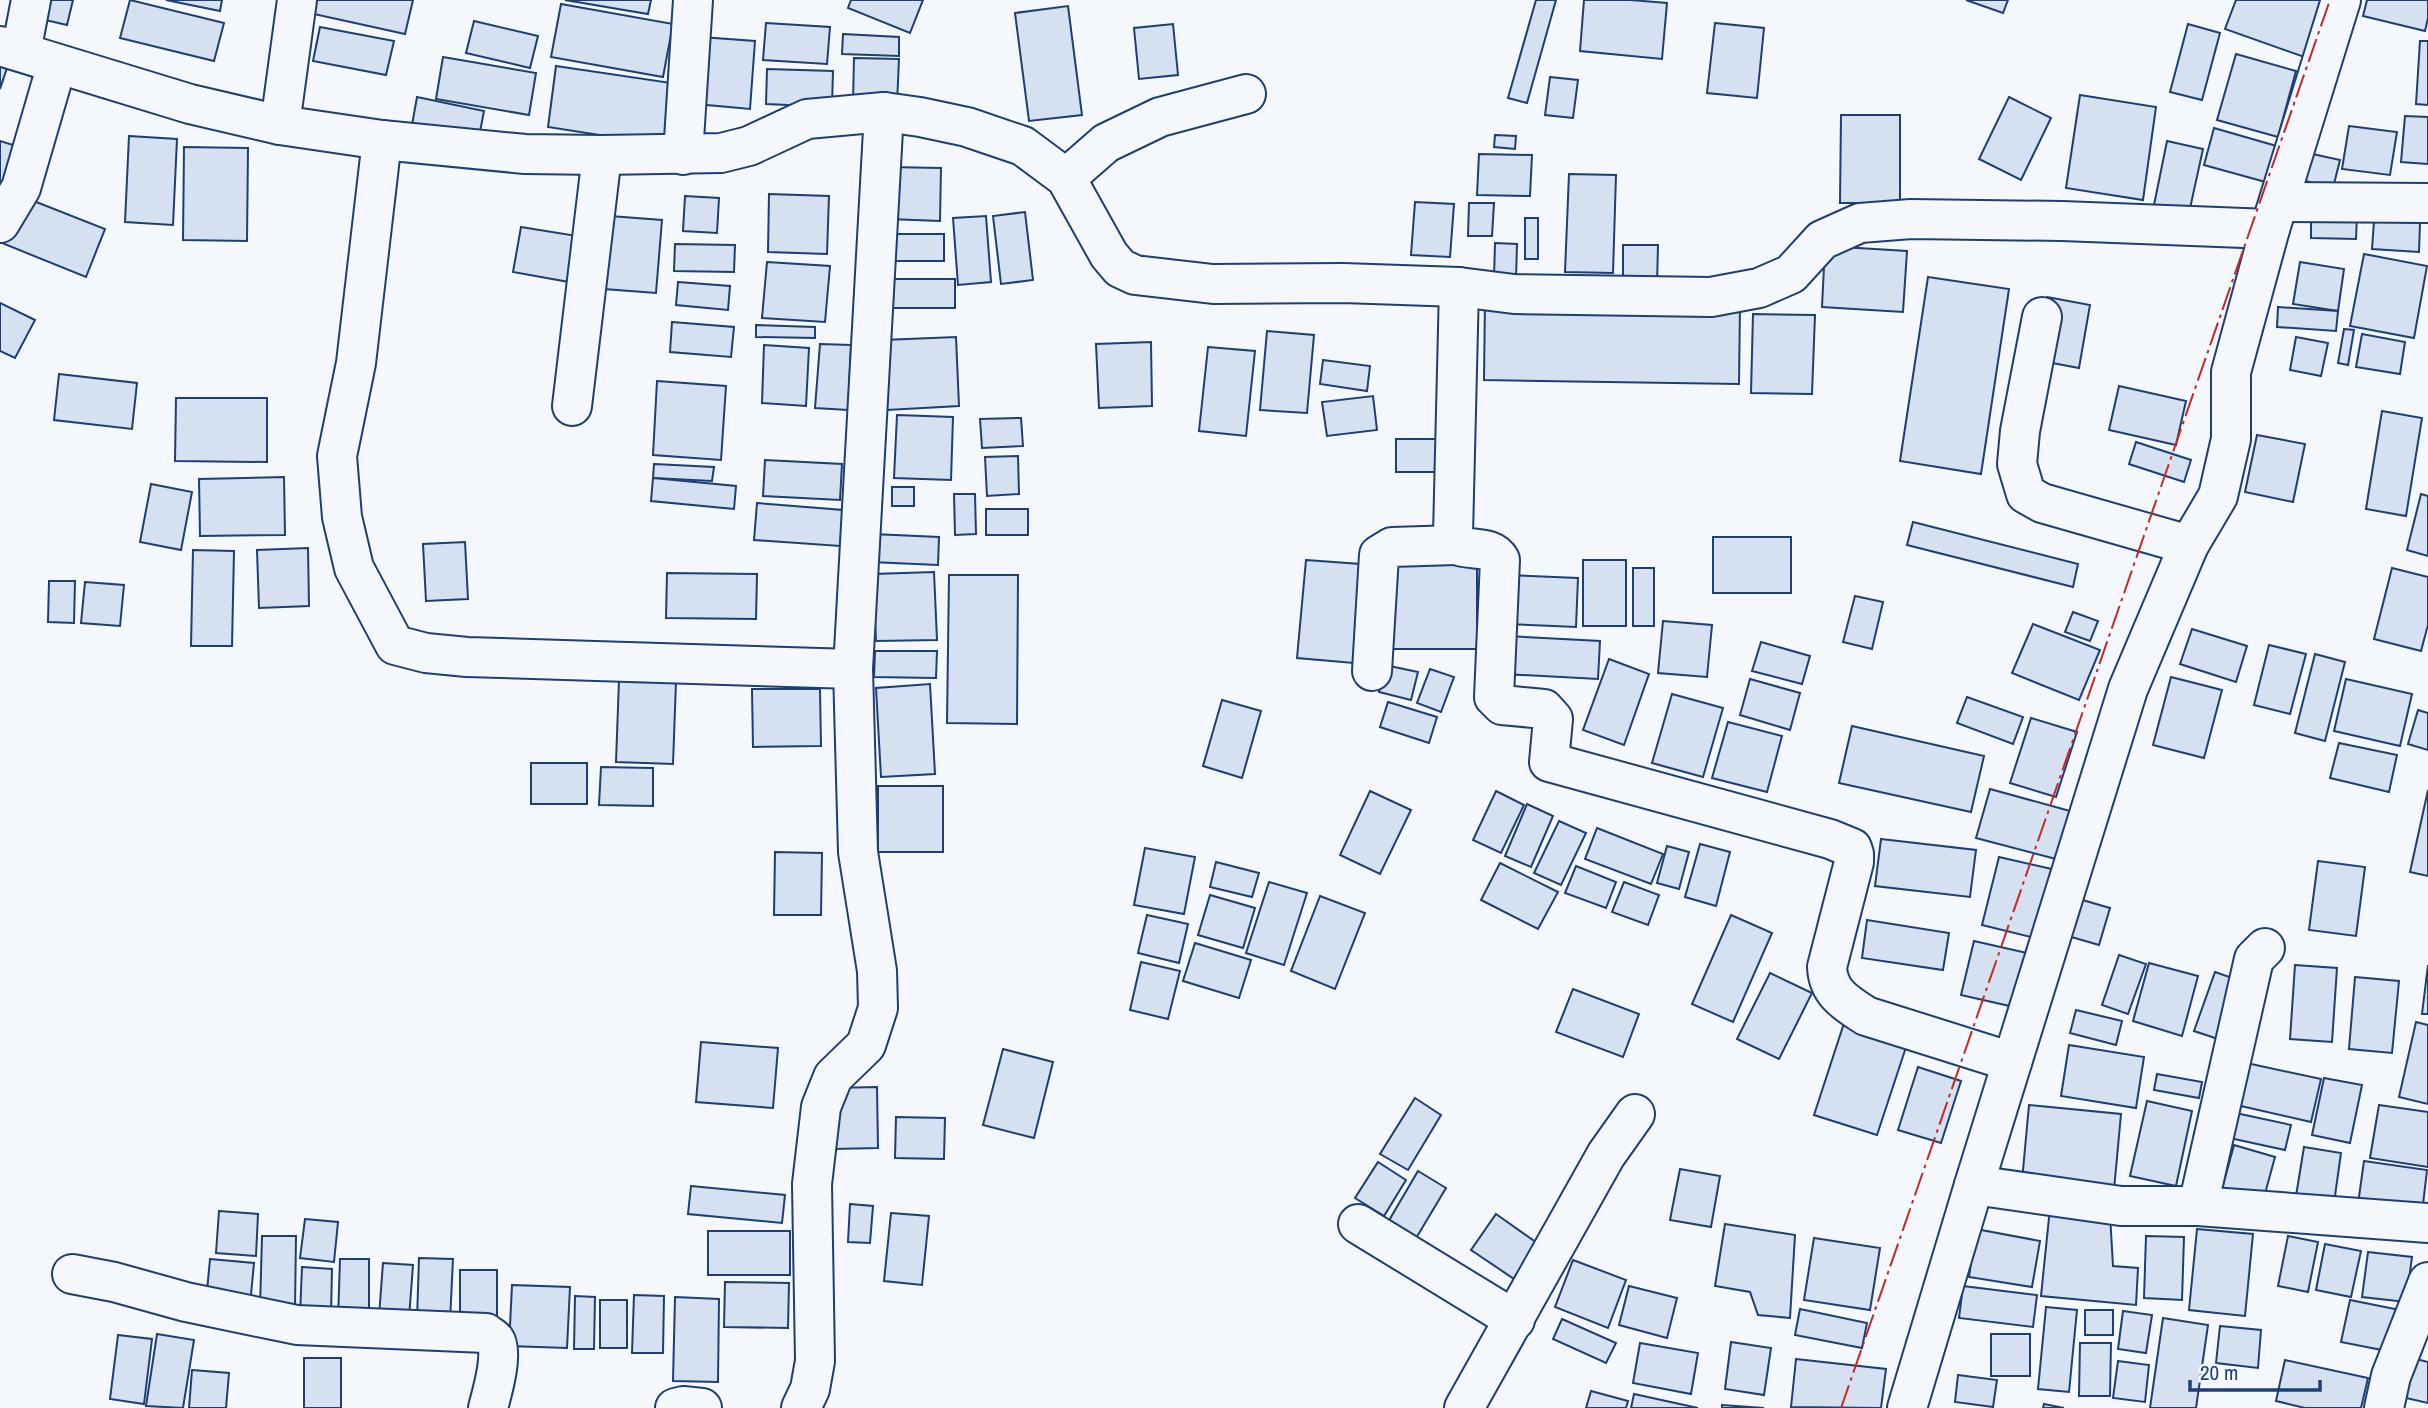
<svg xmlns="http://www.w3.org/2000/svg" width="2428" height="1408" font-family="'Archivo Narrow',sans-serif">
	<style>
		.building { fill: #d5e0f0; stroke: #1d3f73; stroke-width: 2 }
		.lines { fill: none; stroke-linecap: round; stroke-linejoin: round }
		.street-casing { stroke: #1d3f73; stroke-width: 42 }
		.street { stroke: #f4f7fb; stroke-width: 38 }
		.power { stroke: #c62828; stroke-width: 2; stroke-dasharray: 24 5 3.5 5; stroke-linecap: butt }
	</style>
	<rect width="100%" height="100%" fill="#f4f7fb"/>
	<g class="building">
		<polygon points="41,0 73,0 67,25 37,18"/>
		<polygon points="130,0 224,23 214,61 120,38"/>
		<polygon points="166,0 222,0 220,11"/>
		<polygon points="317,0 413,0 405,34 314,14"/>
		<polygon points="565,0 651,0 648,14"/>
		<polygon points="851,0 923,0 910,33 848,8"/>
		<polygon points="1536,0 1556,0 1527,103 1508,98"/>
		<polygon points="1584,0 1631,0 1667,3 1662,59 1580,51"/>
		<polygon points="1966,0 2008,0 2003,13"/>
		<polygon points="2236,0 2331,0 2310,59 2225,29"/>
		<polygon points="2367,0 2428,0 2428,18 2425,31 2363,16"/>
		<polygon points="561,4 673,24 663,77 551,57"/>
		<polygon points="1068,6 1082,115 1029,121 1015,13"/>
		<polygon points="474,21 538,36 530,68 466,53"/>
		<polygon points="766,23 830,27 827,64 763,60"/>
		<polygon points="1715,23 1764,28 1757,98 1707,93"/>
		<polygon points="1173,24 1178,75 1139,79 1134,28"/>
		<polygon points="2188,24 2220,33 2202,100 2170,92"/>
		<polygon points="320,27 394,41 386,75 313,61"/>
		<polygon points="843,34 899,37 899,56 842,54"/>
		<polygon points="701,37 755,41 750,109 696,104"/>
		<polygon points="2420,41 2428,41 2428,105 2416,104"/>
		<polygon points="0,52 11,56 0,89"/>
		<polygon points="2236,54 2296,71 2278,137 2217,120"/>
		<polygon points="443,57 536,73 529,115 436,99"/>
		<polygon points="854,58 899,59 897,104 853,103"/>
		<polygon points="556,66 678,84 670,146 548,127"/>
		<polygon points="767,69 833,71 832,107 766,104"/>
		<polygon points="1550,77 1578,80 1573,118 1545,115"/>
		<polygon points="2080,95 2156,107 2143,200 2066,188"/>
		<polygon points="417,97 484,111 479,137 412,125"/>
		<polygon points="2009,97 2051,118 2021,180 1979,159"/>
		<polygon points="1841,115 1900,115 1900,203 1840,203"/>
		<polygon points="2405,116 2428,117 2428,164 2401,162"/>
		<polygon points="2349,126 2397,132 2390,175 2342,169"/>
		<polygon points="2214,128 2280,147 2269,183 2204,165"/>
		<polygon points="1495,135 1516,136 1515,149 1494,147"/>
		<polygon points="129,136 177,139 173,225 125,222"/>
		<polygon points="0,141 26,149 0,187"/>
		<polygon points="2167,141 2203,149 2189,213 2154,205"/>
		<polygon points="184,147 248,148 247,241 183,240"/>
		<polygon points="2308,153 2340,160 2333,188 2302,180"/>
		<polygon points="1479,154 1532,155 1530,196 1477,195"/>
		<polygon points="889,167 941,168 940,221 888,219"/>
		<polygon points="1569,174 1616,175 1613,273 1565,272"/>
		<polygon points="769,194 829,196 827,254 768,252"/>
		<polygon points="21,196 105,229 86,277 2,243"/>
		<polygon points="685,196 719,198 717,233 683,231"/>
		<polygon points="1415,202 1454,204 1450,257 1411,255"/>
		<polygon points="1469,203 1494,203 1492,236 1468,236"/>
		<polygon points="1025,212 1033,280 1001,284 993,216"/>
		<polygon points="2311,214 2357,215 2356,239 2311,238"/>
		<polygon points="610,216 662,220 656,293 604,289"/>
		<polygon points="986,216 991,282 958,285 953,218"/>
		<rect x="1525" y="218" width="13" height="41"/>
		<polygon points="2374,221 2420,223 2419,252 2372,249"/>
		<polygon points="521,227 577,236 569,282 513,272"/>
		<rect x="883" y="234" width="61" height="27"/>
		<polygon points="1495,243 1517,244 1516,279 1494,278"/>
		<polygon points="675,244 735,245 734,272 674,271"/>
		<polygon points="1623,245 1658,245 1657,285 1623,285"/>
		<polygon points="1825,246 1907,251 1903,312 1822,307"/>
		<polygon points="2364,254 2427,266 2414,338 2350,326"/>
		<polygon points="767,262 830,266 825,322 762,318"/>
		<polygon points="2300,262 2344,269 2338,311 2293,304"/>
		<polygon points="1928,277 2009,289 1981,474 1900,461"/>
		<rect x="884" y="279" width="71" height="29"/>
		<polygon points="678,282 730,286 728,310 676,305"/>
		<polygon points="2047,297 2090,305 2079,368 2036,360"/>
		<polygon points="1485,300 1740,305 1739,384 1484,380"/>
		<polygon points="0,303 35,320 15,358 0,351"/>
		<polygon points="2278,307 2338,311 2336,331 2277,327"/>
		<polygon points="1753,314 1815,315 1812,394 1751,393"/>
		<polygon points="672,322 734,327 731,357 670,352"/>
		<polygon points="756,325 815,327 815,338 756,337"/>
		<polygon points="2344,329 2354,330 2348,365 2338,363"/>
		<polygon points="1267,331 1314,335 1307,413 1260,410"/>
		<polygon points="2362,334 2405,342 2400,374 2356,367"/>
		<polygon points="956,337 959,406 887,410 883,340"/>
		<polygon points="2296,337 2328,343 2321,376 2290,370"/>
		<polygon points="1151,342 1152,406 1099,408 1096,344"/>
		<polygon points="820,344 851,345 848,410 815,408"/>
		<polygon points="764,345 809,348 806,406 762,403"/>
		<polygon points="1208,347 1255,351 1246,436 1199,431"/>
		<polygon points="1323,360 1370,366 1367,391 1320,384"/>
		<polygon points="59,374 137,383 132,429 54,420"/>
		<polygon points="657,381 726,386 721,460 653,455"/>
		<polygon points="2119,386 2186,401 2176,445 2109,430"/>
		<polygon points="1373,396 1377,430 1327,436 1322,402"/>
		<polygon points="176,398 267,398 267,462 175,461"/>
		<polygon points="2382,411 2422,418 2406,516 2366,509"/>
		<polygon points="897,415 953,417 951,480 894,478"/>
		<polygon points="1021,418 1023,446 982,448 980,419"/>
		<polygon points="2257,435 2305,444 2293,502 2245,492"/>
		<rect x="1396" y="439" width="43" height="33"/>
		<polygon points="2136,442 2191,460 2184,482 2129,464"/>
		<polygon points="1018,456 1019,494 987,496 985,457"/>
		<polygon points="765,460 842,464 840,500 763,496"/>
		<polygon points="654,464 714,467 712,481 653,478"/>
		<polygon points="284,477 285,535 200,536 199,479"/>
		<polygon points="653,478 736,486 734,509 651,501"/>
		<polygon points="151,484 192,492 181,550 140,542"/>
		<rect x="892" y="487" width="22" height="19"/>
		<polygon points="954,494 975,494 976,534 955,535"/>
		<polygon points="2421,494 2428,496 2428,556 2407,550"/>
		<polygon points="757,503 843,510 840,546 754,540"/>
		<rect x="986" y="509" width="42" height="26"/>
		<polygon points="1913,522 2078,564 2073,587 1907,545"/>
		<polygon points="872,534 939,537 938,565 871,562"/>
		<rect x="1713" y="537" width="78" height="56"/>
		<polygon points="465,542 468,599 426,601 423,544"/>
		<polygon points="308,548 309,606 259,608 257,550"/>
		<polygon points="193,550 234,551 232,646 191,646"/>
		<rect x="1384" y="557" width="93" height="92"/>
		<polygon points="1306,560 1374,565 1365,664 1297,658"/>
		<rect x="1583" y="560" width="43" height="66"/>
		<rect x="1633" y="568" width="21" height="58"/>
		<polygon points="2392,568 2428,577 2428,625 2421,651 2374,639"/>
		<polygon points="934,572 937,640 876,641 873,574"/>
		<polygon points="667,573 757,574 756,619 666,618"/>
		<polygon points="949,575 1018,575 1017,724 947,723"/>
		<polygon points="1508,575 1578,578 1576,627 1506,624"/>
		<polygon points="49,581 75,581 74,623 48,622"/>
		<polygon points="85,582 124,585 120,626 81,623"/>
		<polygon points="1855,596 1883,602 1872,649 1843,642"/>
		<polygon points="2073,612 2098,621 2090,641 2065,632"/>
		<polygon points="1663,621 1712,625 1707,677 1658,673"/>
		<polygon points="2033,624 2100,650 2079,700 2012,673"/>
		<polygon points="2192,629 2247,646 2236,682 2180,664"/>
		<polygon points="1505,636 1600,641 1598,679 1503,674"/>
		<polygon points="1761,642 1810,656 1802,684 1752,671"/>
		<polygon points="2269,645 2306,654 2290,714 2254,705"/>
		<polygon points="875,651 937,651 936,678 874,677"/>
		<polygon points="2315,654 2345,662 2325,741 2295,733"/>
		<polygon points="1609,659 1649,674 1624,745 1583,730"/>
		<polygon points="1385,665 1418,672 1411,700 1379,692"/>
		<polygon points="1430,669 1454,677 1441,712 1417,703"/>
		<polygon points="2171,677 2222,690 2204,758 2153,745"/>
		<polygon points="1750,679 1800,693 1790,730 1740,715"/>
		<polygon points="2346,679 2412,694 2400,746 2334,731"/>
		<polygon points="619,680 676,682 673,764 616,762"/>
		<polygon points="930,684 935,774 881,777 876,688"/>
		<polygon points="752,689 820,689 821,746 753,747"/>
		<polygon points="1672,694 1723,708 1703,777 1652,763"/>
		<polygon points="1967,697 2023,717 2013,744 1957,723"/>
		<polygon points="1222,700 1261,711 1242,778 1203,766"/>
		<polygon points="1388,702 1437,717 1429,743 1380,727"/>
		<polygon points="2418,710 2428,713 2428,750 2408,744"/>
		<polygon points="2031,718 2077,732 2056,797 2010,783"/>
		<polygon points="1728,722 1782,736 1767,792 1712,778"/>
		<polygon points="1852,726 1984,756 1971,812 1839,783"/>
		<polygon points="2339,743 2397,755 2389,792 2330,778"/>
		<rect x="531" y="763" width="56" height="41"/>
		<polygon points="601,767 653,768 653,806 599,805"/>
		<rect x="878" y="786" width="65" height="66"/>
		<polygon points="1990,789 2070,811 2056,859 1976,838"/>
		<polygon points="2428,790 2428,876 2410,872"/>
		<polygon points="1370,791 1411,810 1380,874 1340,855"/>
		<polygon points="1496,791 1524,805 1501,853 1473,840"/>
		<polygon points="1527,804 1553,816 1531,867 1505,856"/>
		<polygon points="1559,821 1586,833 1561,885 1534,873"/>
		<polygon points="1597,828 1663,854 1651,884 1585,859"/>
		<polygon points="1881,839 1976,850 1970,897 1875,886"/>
		<polygon points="1700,844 1730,852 1716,906 1685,897"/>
		<polygon points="1667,846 1689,852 1679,889 1657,883"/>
		<polygon points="1145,848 1195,857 1184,914 1134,905"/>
		<polygon points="775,852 822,853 821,915 774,915"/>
		<polygon points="1999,857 2056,870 2039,939 1982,925"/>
		<polygon points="2318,861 2365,867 2356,936 2309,930"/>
		<polygon points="1216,862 1259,873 1252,897 1210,887"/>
		<polygon points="1500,863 1558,892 1538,929 1481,900"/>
		<polygon points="1576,866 1616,882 1606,908 1565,893"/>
		<polygon points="1269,882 1307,893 1284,965 1246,953"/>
		<polygon points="1624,882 1659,895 1648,925 1612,912"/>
		<polygon points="1210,895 1255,908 1243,948 1198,935"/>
		<polygon points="1320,896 1365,913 1335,989 1291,971"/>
		<polygon points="2079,899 2110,908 2099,945 2068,936"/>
		<polygon points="1147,915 1188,924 1179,963 1138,953"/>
		<polygon points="1731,915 1772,933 1733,1022 1692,1004"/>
		<polygon points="1867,920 1949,933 1943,970 1862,958"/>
		<polygon points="1974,941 2027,953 2014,1007 1961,995"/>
		<polygon points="1195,943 1251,960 1239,998 1183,981"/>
		<polygon points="2119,955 2146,964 2128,1014 2102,1005"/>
		<polygon points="1141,962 1180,971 1168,1019 1130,1010"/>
		<polygon points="2149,963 2198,976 2182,1036 2133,1021"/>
		<polygon points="2295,965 2337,968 2332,1042 2290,1039"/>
		<polygon points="2428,965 2428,1014 2422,1014"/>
		<polygon points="2215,972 2247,983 2227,1042 2194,1031"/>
		<polygon points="1770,973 1812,993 1779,1059 1737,1039"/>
		<polygon points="2355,977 2399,981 2392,1053 2349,1049"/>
		<polygon points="1573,989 1639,1014 1623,1057 1556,1032"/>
		<polygon points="2076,1010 2122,1021 2116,1045 2070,1033"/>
		<polygon points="1847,1014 1910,1035 1877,1135 1814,1115"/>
		<polygon points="2416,1022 2428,1025 2428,1104 2399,1097"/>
		<polygon points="701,1042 778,1048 773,1108 696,1102"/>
		<polygon points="2069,1045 2144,1057 2136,1108 2061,1096"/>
		<polygon points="1003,1049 1053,1062 1034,1138 983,1125"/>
		<polygon points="2242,1062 2321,1079 2311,1122 2232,1104"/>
		<polygon points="1918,1067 1961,1081 1941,1143 1898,1130"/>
		<polygon points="2157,1074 2202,1082 2199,1098 2154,1090"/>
		<polygon points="2324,1078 2362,1085 2350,1143 2312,1135"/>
		<polygon points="877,1087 878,1148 833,1149 832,1088"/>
		<polygon points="1415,1098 1441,1115 1408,1170 1380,1154"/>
		<polygon points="2147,1101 2192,1111 2176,1186 2130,1176"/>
		<polygon points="2029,1105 2121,1114 2114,1190 2022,1181"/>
		<polygon points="2379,1105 2428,1112 2428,1167 2370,1158"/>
		<polygon points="2231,1112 2291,1125 2285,1150 2225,1137"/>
		<polygon points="896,1117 945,1118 944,1159 895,1158"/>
		<polygon points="2234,1145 2275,1157 2263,1201 2222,1189"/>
		<polygon points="2304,1147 2341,1153 2334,1203 2296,1196"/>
		<polygon points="2364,1161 2427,1170 2422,1213 2358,1204"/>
		<polygon points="1378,1162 1406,1180 1384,1216 1355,1198"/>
		<polygon points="1680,1169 1720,1176 1711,1227 1670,1220"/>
		<polygon points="1418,1171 1446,1188 1412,1245 1384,1229"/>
		<polygon points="691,1186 785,1195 782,1223 688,1214"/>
		<polygon points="850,1204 873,1206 870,1243 848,1242"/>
		<polygon points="2050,1208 2110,1214 2113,1266 2138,1268 2136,1305 2041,1296"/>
		<polygon points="219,1211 258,1214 256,1256 216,1253"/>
		<polygon points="891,1213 929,1216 922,1285 884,1281"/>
		<polygon points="1496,1214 1544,1248 1520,1283 1471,1250"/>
		<polygon points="305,1219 338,1222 334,1262 300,1258"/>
		<polygon points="1725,1224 1795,1235 1790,1318 1758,1315 1750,1292 1715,1286"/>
		<polygon points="1976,1229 2040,1241 2032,1287 1969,1277"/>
		<polygon points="2197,1229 2253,1234 2245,1316 2189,1310"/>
		<rect x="708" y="1231" width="82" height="44"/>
		<polygon points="262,1236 296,1236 295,1309 260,1308"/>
		<polygon points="2146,1236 2184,1237 2182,1300 2144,1298"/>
		<polygon points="2288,1236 2318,1242 2308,1292 2278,1286"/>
		<polygon points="1814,1238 1880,1248 1870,1310 1804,1300"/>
		<polygon points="2325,1244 2361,1251 2351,1297 2316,1290"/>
		<polygon points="2368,1252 2412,1257 2406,1302 2362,1297"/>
		<polygon points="419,1258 453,1259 450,1321 417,1320"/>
		<polygon points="210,1259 254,1263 250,1305 206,1302"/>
		<polygon points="340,1259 369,1259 369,1321 338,1320"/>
		<polygon points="1573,1260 1626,1280 1608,1328 1555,1307"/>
		<polygon points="383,1263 413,1265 409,1318 379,1316"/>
		<polygon points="302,1267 332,1269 331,1315 300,1315"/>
		<rect x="460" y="1270" width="37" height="52"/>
		<polygon points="725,1282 789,1283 788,1328 724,1327"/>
		<polygon points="512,1285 570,1287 567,1348 509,1346"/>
		<polygon points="1629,1286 1677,1298 1667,1338 1619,1325"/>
		<polygon points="1963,1286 2037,1295 2033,1327 1959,1318"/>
		<polygon points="634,1295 664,1296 663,1353 632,1353"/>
		<polygon points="575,1296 595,1297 594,1349 574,1349"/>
		<polygon points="675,1297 719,1299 718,1382 673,1381"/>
		<rect x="600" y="1300" width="27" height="48"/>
		<polygon points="2350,1300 2400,1310 2392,1352 2341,1342"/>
		<polygon points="2046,1307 2077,1310 2069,1392 2038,1389"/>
		<polygon points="1800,1309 1867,1323 1862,1348 1795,1335"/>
		<rect x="2085" y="1310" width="28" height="25"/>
		<polygon points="2123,1311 2152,1315 2146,1353 2118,1349"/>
		<polygon points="2163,1318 2208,1325 2196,1408 2150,1408"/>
		<polygon points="1562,1319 1616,1343 1606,1363 1553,1339"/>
		<polygon points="2220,1326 2261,1330 2258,1368 2216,1363"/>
		<polygon points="157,1334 194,1340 183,1408 146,1406"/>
		<rect x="1991" y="1334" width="39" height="42"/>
		<polygon points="118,1335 152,1339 144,1404 110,1399"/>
		<polygon points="1731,1342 1771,1348 1764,1395 1725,1389"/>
		<polygon points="1640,1343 1698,1353 1691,1394 1633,1383"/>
		<polygon points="2080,1343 2111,1343 2110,1396 2079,1396"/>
		<rect x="304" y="1358" width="37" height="50"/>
		<polygon points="2412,1358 2428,1362 2428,1403 2402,1397"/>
		<polygon points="1796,1359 1886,1369 1881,1408 1791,1407"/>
		<polygon points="2285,1360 2368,1378 2361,1408 2305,1408 2276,1401"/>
		<polygon points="2118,1361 2149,1365 2145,1402 2113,1398"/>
		<polygon points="192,1370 229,1373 226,1408 189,1408"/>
		<polygon points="1958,1375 1997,1380 1993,1407 1955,1402"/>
		<polygon points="1591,1391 1628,1401 1626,1408 1586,1408"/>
		<polygon points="1634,1394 1698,1408 1631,1408"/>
		<polygon points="2044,1404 2064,1408 2043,1408"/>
		<polygon points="1722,1405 1764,1408 1722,1408"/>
	</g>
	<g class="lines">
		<g class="street-casing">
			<g id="street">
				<polyline points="0,46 190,104 280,125 382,140 525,154 602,155 721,153 749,146 807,119 884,112 920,117 967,127 1023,146 1066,178 1109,255 1120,268 1135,275 1213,284 1343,283 1459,287 1514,294 1711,297 1759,288 1791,274 1822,240 1860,223 1911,219 2062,221 2270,229"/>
				<polyline points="21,52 31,0"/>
				<polyline points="280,125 297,0"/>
				<polyline points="382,140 356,363 337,456 342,517 354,568 395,645 426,653 467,657 853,669"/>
				<polyline points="683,155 693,0"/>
				<polyline points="1066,178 1106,143 1160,117 1246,94"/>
				<polyline points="2279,202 2428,203"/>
				<polyline points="0,223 21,188 57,64"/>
				<path d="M1459,287L1453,535L1456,545C1470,551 1492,545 1500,560L1494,697L1502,705L1544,709L1553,719L1549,762L1830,839L1852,848L1854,854V862L1827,967C1828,993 1846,1003 1866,1016L2012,1062"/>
				<polyline points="2042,317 2020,431 2017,464 2026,494 2042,503 2189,545"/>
				<polyline points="572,406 602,155"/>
				<polyline points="1372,671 1379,555 1392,547 1456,545"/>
				<polyline points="1974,1185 2121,1206 2198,1206 2428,1223"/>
				<polyline points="2198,1206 2254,959 2265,948"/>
				<polyline points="1358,1224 1515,1320"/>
				<path d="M72,1274L114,1282L186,1302L297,1325L486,1333C488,1335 494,1338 495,1340C504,1352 492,1393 488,1408"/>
				<polyline points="675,1408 683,1406 702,1408"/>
				<polyline points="801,1408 810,1389 815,1361 812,1184 821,1107 833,1077 866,1045 878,1008 877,971 858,852 853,669 884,112"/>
				<polyline points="1464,1408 1606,1155 1635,1114"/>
				<polyline points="1907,1408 1974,1185 2128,689 2189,545 2218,496 2231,439 2231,372 2270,229 2341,0"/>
				<polyline points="2384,1408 2391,1376 2428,1282"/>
			</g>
		</g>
		<use href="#street" class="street"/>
		<polyline class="power" points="1841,1408 2330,0"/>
	</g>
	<path d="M2190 1380v10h130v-10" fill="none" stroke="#1d3f73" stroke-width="3.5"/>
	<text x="2200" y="1380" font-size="21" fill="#1d3f73" stroke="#f4f7fb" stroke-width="5" paint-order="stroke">20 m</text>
</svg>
